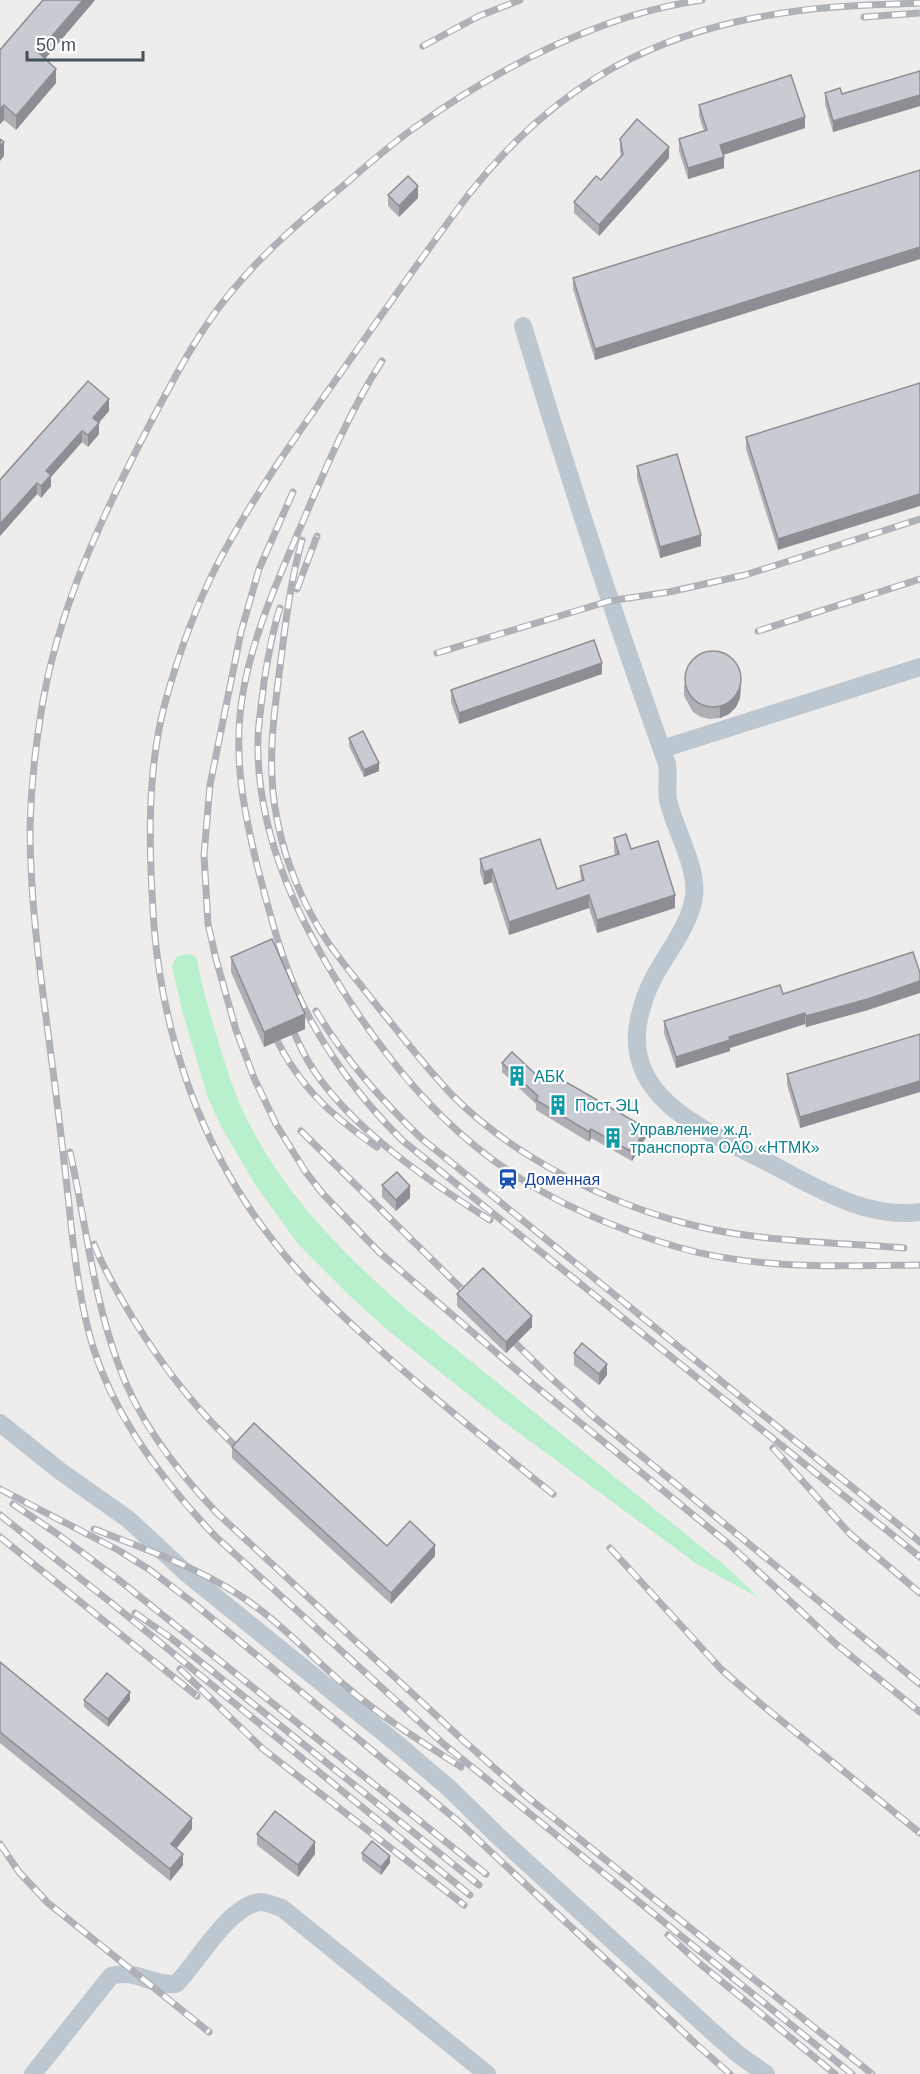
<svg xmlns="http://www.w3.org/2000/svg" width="920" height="2074" font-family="Arial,sans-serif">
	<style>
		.green { fill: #b8efcd }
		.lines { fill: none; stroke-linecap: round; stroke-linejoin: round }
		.minor { stroke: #bcc7cf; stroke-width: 18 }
		.rail-casing { stroke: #aeb2b7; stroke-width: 7 }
		.rail { stroke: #fff; stroke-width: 4.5; stroke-dasharray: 14; stroke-linecap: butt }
		.wall { fill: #adafb5 }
		.shaded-wall { fill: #8d8e93 }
		.building { fill: #c9cbd2; stroke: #8d8e93; stroke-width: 1.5 }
		.labels { text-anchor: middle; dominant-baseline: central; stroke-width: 4.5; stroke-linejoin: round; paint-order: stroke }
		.culture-label { font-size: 16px; fill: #0d838f; stroke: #fff; text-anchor: start }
		.transit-label { font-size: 16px; fill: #164399; stroke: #fff; text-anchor: start }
	</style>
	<rect width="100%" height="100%" fill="#efecec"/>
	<path class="green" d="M187,954L193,955L197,959C201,983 208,1007 215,1030C225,1064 235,1098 252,1129C289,1200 346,1256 406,1309L729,1569L759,1598L697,1564L493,1414L390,1332L354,1300L299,1245L256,1186L222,1128L208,1098L182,1010L172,966L177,956Z"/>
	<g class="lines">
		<g class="minor">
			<path d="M523,326C567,473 615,619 667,764C669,776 666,789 668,800C674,828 698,867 694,896C691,923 667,953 654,977C646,992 641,1008 638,1024C625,1103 716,1135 771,1164C817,1188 866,1219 920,1212"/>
			<polyline points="662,749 920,667"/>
			<polyline points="0,1423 60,1471 128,1519 185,1572 395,1742 450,1789 499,1837 717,2036 739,2055 766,2074"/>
			<path d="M33,2074L111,1976C135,1968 151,1986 176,1984C198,1962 228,1906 260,1902C267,1902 275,1906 282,1908L487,2074"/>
		</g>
		<g class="rail-casing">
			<g id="rail">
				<path d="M702,0C602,14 498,68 417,126C391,144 367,165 343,186C304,218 265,251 232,291C199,330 176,375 152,420C104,512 57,609 41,713C35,750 31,789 30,827C30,919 46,1011 57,1102C62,1143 67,1184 71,1225C76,1266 81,1308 93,1347C116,1420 164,1483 216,1537L446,1746L852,2074"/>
				<polyline points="864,17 920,13"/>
				<polyline points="423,46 479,16 520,0"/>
				<path d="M382,361C348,414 325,470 300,528C277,582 251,639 242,699C233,757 244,813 258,869C269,910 279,951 296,990C320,1045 360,1099 403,1141L920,1557"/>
				<polyline points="293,492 259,569 241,632 210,785 204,855 208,924 216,959 236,1030 254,1078 276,1124 305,1171 323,1194 379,1252 534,1385 730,1545 836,1644 920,1712"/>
				<path d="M302,540C291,579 286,619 281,659C274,714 266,764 277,819C285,861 303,905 327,941C343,964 361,985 378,1007C403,1037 426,1068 453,1096C513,1156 603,1201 684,1223C755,1242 831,1242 904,1248"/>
				<polyline points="297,589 317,536"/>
				<path d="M280,608C272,632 268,657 264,682C262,700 259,718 258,736C255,835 301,927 354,1008C388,1059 427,1107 475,1146C533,1194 606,1226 677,1247C756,1270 839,1266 920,1265"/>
				<polyline points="758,631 920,579"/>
				<polyline points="437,653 609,601 669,592 745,575 920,519"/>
				<path d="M316,1011C345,1059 381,1100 421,1138L920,1542"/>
				<path d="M288,1018C296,1037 303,1055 315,1072C354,1130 431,1183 490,1220"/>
				<path d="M270,1025C293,1080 328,1114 377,1147"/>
				<polyline points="301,1131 474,1301"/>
				<path d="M70,1152C86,1223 93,1297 119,1366C139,1422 176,1470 217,1513L465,1742L525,1795L872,2074"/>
				<path d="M94,1244C104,1270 118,1293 132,1317C167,1373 198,1412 246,1456"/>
				<polyline points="503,1331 549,1376 594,1417 920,1684"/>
				<polyline points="773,1448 849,1533 920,1593"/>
				<polyline points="0,1489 118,1550 150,1570 192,1602 459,1822 696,2044 730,2074"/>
				<path d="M553,1494C491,1444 428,1394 369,1340C333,1308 297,1273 268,1234C201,1147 163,1035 154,926C149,853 146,774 165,703C178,656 195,608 217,565C254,494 301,429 347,364C387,307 427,250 469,194C557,83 657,29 797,11C838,5 879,5 920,3"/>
				<polyline points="13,1504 56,1533 119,1580 486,1874"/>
				<polyline points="0,1515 109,1601 470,1895"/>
				<path d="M94,1529C142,1548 192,1565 236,1593C278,1619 310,1656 348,1688C383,1718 422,1742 461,1767"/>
				<polyline points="0,1537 197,1696"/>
				<polyline points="610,1548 721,1669 762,1705 920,1833"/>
				<polyline points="135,1613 171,1638 479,1885"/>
				<polyline points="180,1669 263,1749 464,1905"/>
				<polyline points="0,1844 19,1872 48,1903 209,2032"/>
				<polyline points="668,1935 699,1963 835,2074"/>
			</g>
		</g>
		<use href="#rail" class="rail"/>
	</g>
	<g class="wall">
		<polygon points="95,0 45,59 56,83 16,130 4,120 0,124 0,50"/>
		<polygon points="920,71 920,106 833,132 825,104 825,93 842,94"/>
		<polygon points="699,105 805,128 723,155 724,168 688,179 679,151 679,139 704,131 699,116"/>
		<polygon points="620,139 669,158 599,236 574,213 574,202 601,180 621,156 620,150"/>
		<polygon points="920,170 920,259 595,360 573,289 573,278"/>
		<polygon points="388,195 418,198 399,217 388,206"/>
		<polygon points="920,383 778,550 746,449 746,437"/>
		<polygon points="109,411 99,423 99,434 88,447 82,442 51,477 51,486 41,498 37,494 0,536 0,480"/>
		<polygon points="637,466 701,546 660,558 637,478"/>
		<polygon points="602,674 459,724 451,702 451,690"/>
		<polygon points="684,685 741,688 740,698 736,707 729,714 720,718 710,719 701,717 693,712 684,696"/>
		<polygon points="349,738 379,771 364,777 349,746"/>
		<polygon points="614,838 631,849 675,908 597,933 589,908 509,935 492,882 484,885 480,872 480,859 557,889 581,881 580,866 615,855 614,851"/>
		<polygon points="231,957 305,1029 264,1047 231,972"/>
		<polygon points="783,994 868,1010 806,1027 805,1024 730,1048 730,1051 676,1068 664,1033 664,1021"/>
		<polygon points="920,1034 920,1092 800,1128 787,1085 787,1074"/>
		<polygon points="502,1063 546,1084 646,1137 632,1161 591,1138 589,1142 536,1110 536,1104 502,1072"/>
		<polygon points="382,1185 410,1198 396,1211 382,1197"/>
		<polygon points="457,1294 532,1327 506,1353 457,1306"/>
		<polygon points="574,1353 607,1375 599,1385 574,1365"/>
		<polygon points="232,1447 387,1546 435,1556 391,1604 232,1458"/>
		<polygon points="0,1662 192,1829 176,1849 183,1865 170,1881 0,1743"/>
		<polygon points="84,1700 130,1700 108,1727 84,1707"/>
		<polygon points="257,1834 315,1854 298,1877 257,1845"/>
		<polygon points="362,1853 390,1863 381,1875 362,1860"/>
	</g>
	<g class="shaded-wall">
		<polygon points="83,0 95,0 38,67 38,52"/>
		<polygon points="56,69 56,83 16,130 16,116"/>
		<polygon points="920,95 920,106 833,132 833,121"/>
		<polygon points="4,105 4,120 0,124 0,109"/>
		<polygon points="805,117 805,128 720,156 720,145"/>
		<polygon points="4,142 4,156 0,161 0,146"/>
		<polygon points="669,147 669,158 599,236 599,225"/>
		<polygon points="724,157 724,168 688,179 688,168"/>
		<polygon points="418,186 418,198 399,217 399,206"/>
		<polygon points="920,247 920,259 595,360 595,349"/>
		<polygon points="109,399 109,411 93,429 93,418"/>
		<polygon points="99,423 99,434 88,447 88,435"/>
		<polygon points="82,431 82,442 51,477 51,486 41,498 41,486 46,471"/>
		<polygon points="37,483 37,494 0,536 0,524"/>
		<polygon points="920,494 920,506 778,550 778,539"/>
		<polygon points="701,535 701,546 660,558 660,547"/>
		<polygon points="602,663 602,674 459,724 459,713"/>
		<polygon points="741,677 740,698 736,707 729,714 720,718 720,706"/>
		<polygon points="379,763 379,771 364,777 364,770"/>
		<polygon points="492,869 492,882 484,885 484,872"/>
		<polygon points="589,895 589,908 509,935 509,922"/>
		<polygon points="675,895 675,908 597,933 597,920"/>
		<polygon points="920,981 920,993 868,1010 806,1027 806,1016"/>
		<polygon points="805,1013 805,1024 730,1048 730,1051 676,1068 676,1057 729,1037"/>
		<polygon points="305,1014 305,1029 264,1047 264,1032"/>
		<polygon points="920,1081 920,1092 800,1128 800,1117"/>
		<polygon points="646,1128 646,1137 632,1161 632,1152"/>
		<polygon points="591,1129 591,1138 589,1142 589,1132"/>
		<polygon points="410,1186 410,1198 396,1211 396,1200"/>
		<polygon points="532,1316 532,1327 506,1353 506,1342"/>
		<polygon points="607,1364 607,1375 599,1385 599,1374"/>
		<polygon points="435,1545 435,1556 391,1604 391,1593"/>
		<polygon points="130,1692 130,1700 108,1727 108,1719"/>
		<polygon points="192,1818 192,1829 171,1855 171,1844"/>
		<polygon points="315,1842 315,1854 298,1877 298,1865"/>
		<polygon points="183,1854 183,1865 170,1881 170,1869"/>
		<polygon points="390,1856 390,1863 381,1875 381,1867"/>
	</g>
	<g class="building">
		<polygon points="43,0 83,0 38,52 56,69 16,116 4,105 0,109 0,50"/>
		<polygon points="920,71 920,95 833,121 825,93 840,88 842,94"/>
		<polygon points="791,75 805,117 720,145 724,157 688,168 679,139 707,130 699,105"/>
		<polygon points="637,119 669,147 599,225 574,202 596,176 601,180 623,154 620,139"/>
		<polygon points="0,139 4,142 0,146"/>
		<polygon points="920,170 920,247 595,349 573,278"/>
		<polygon points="408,176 418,186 399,206 388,195"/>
		<polygon points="88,381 109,399 93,418 99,423 88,435 82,431 46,471 51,475 41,486 37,483 0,524 0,480"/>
		<polygon points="920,383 920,494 778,539 746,437"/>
		<polygon points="677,454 701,535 660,547 637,466"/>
		<polygon points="594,640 602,663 459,713 451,690"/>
		<circle cx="713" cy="679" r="28"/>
		<polygon points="363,731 379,763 364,770 349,738"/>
		<polygon points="626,834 631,849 658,841 675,895 597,920 589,895 509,922 492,869 484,872 480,859 540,839 557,889 584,880 580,866 619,854 614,838"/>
		<polygon points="272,939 305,1014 264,1032 231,957"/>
		<polygon points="913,952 920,973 920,981 868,999 806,1016 805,1013 729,1037 730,1040 676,1057 664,1021 780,985 783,994"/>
		<polygon points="920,1034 920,1081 800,1117 787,1074"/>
		<polygon points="512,1052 546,1084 552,1074 646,1128 632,1152 591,1129 589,1132 536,1100 538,1096 502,1063"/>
		<polygon points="397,1172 410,1186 396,1200 382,1185"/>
		<polygon points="483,1268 532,1316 506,1342 457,1294"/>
		<polygon points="582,1343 607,1364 599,1374 574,1353"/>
		<polygon points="254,1423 387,1546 410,1521 435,1545 391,1593 232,1447"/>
		<polygon points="0,1662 192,1818 171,1844 183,1854 170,1869 0,1732"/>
		<polygon points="107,1673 130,1692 108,1719 84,1700"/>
		<polygon points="275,1811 315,1842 298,1865 257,1834"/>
		<polygon points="372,1841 390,1856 381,1867 362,1853"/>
	</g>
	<defs>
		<g id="building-bare" transform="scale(1.62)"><path d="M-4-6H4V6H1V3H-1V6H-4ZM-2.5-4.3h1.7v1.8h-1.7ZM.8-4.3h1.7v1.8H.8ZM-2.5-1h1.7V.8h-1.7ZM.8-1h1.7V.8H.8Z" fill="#0f9aa8" stroke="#fff" stroke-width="2.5" paint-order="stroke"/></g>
		<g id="station-bare" transform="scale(1.62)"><path d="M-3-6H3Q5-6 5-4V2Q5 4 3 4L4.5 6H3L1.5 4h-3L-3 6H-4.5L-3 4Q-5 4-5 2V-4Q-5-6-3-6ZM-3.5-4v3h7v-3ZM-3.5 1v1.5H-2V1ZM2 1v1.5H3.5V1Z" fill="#1a4fb4" stroke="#fff" stroke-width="2.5" paint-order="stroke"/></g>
	</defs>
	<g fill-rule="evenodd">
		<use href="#building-bare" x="517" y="1076"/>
		<use href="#building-bare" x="558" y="1105"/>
		<use href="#building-bare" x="613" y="1138"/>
		<use href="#station-bare" x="508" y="1179"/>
	</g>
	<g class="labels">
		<g class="culture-label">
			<text x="534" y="1076">АБК</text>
			<text x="575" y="1105">Пост ЭЦ</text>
			<text x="630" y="1129">Управление ж.д.<tspan x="630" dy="18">транспорта ОАО «НТМК»</tspan></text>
		</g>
		<g class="transit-label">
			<text x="525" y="1179">Доменная</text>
		</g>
	</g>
	<path d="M27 51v9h116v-9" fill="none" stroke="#44505a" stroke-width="3"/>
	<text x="36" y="51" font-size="18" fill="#44505a" stroke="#ffffff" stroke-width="4.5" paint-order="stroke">50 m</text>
</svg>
